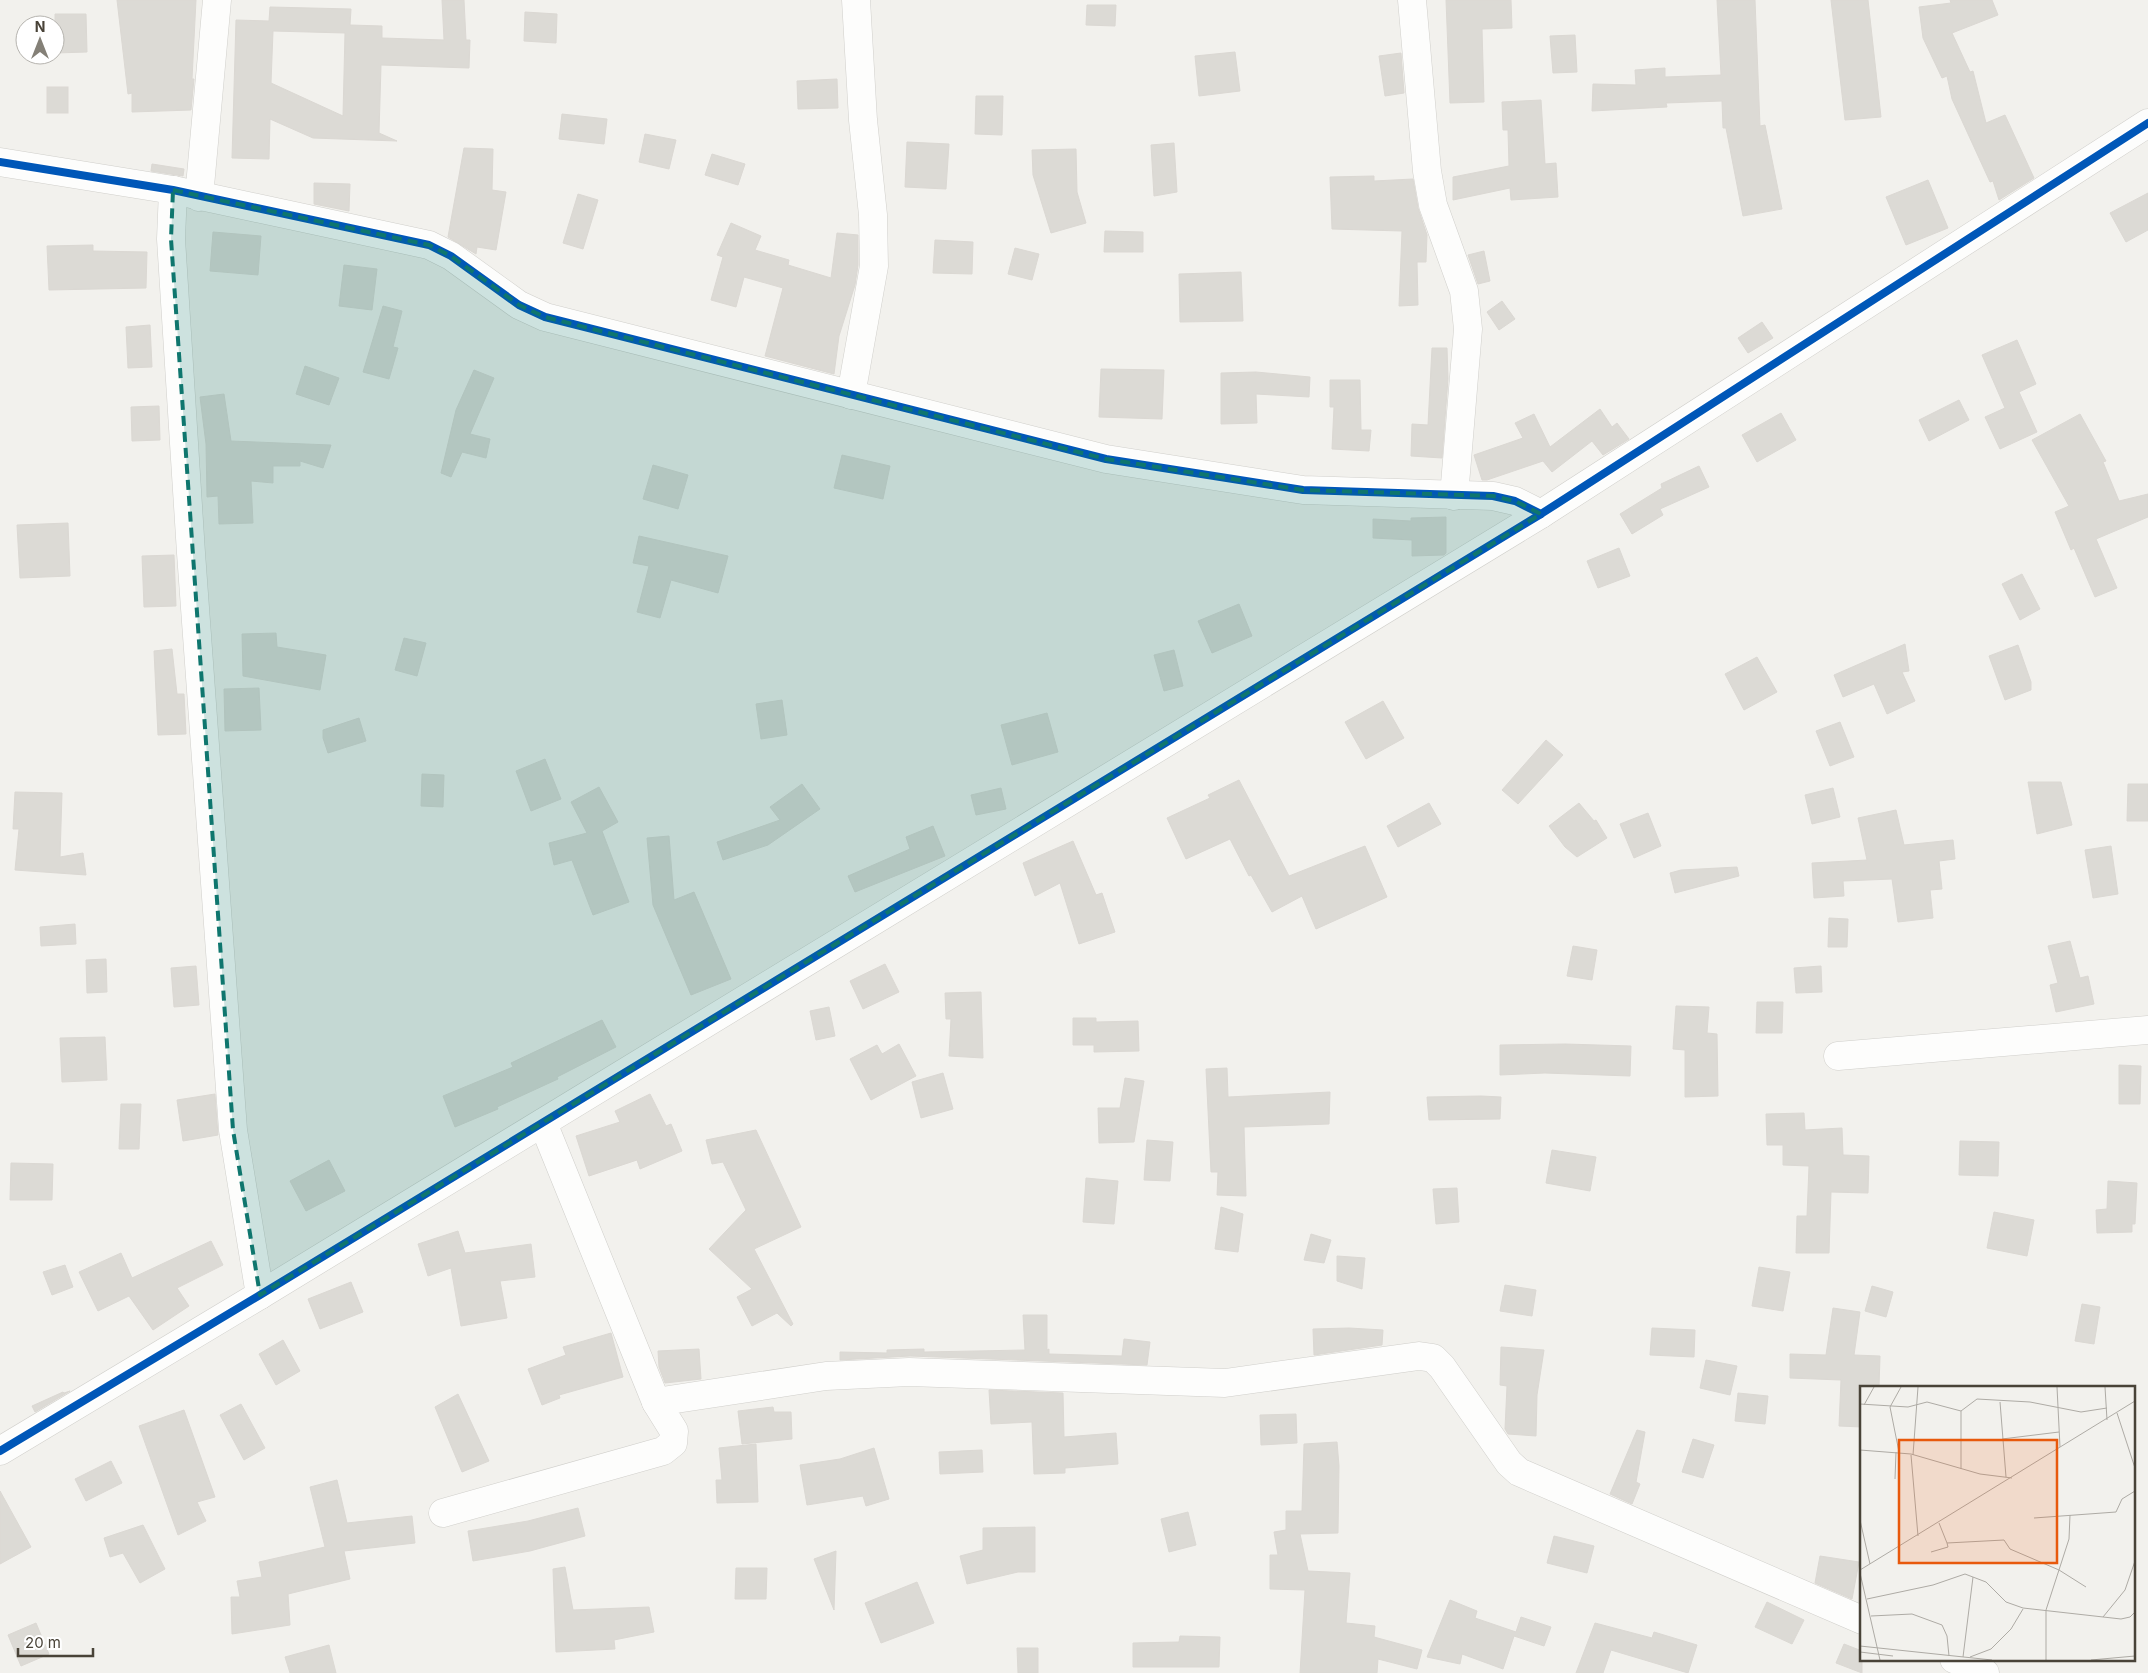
<svg xmlns="http://www.w3.org/2000/svg" width="2148" height="1673" font-family="Inter,sans-serif">
	<style>
		.building { fill: #dcdad5; stroke: #dbd8d3; fill-rule: evenodd }
		.lines { fill: none; stroke-linecap: round; stroke-linejoin: round }
		.minor-casing { stroke: #d0cfcb; stroke-width: 29 }
		.minor { stroke: #fdfdfc; stroke-width: 28 }
		.cycleway-casing { stroke: #fff; stroke-width: 11 }
		.cycleway { stroke: #0057b8; stroke-width: 8 }
		.marked { fill: #0f766e; fill-opacity: 0.2; stroke: #0f766e; stroke-width: 4; stroke-dasharray: 10 6; stroke-linejoin: round }
		.inset-road { fill: none; stroke: #aeaba5; stroke-width: 1 }
		.view { fill: #e8590c; fill-opacity: 0.15; stroke: #e8590c; stroke-width: 2.5 }
		.inset-edge { fill: none; stroke: #494338; stroke-width: 2.5 }
	</style>
	<rect width="100%" height="100%" fill="#f2f1ed"/>
	<g class="building">
		<polygon points="117,0 196,0 192,79 194,79 191,110 132,112 132,93 128,94"/>
		<path d="M442,0H464L466,40H470L469,68L381,65L379,133L397,141L313,138L270,119L269,159L232,158L236,20L269,21L270,7L351,9L350,25L382,26V38L444,40ZM273,31L345,33L343,116L271,83Z"/>
		<polygon points="1446,0 1511,0 1512,28 1482,29 1484,102 1450,103"/>
		<polygon points="1717,0 1755,0 1760,126 1765,125 1782,209 1743,216 1726,128 1723,128 1722,101 1666,103 1667,107 1592,111 1593,84 1636,85 1635,70 1665,68 1665,77 1721,75"/>
		<polygon points="1831,0 1868,0 1881,117 1845,120"/>
		<polygon points="1950,0 1992,0 1998,15 1952,33 1970,72 1973,71 1986,123 2005,115 2034,178 1999,200 1993,181 1990,182 1952,99 1947,76 1942,78 1923,38 1919,7 1951,3"/>
		<polygon points="1087,5 1116,5 1115,26 1086,25"/>
		<polygon points="525,12 557,14 556,43 524,41"/>
		<polygon points="55,14 86,14 87,52 55,53"/>
		<polygon points="1575,35 1577,72 1553,73 1550,36"/>
		<polygon points="1235,52 1240,91 1199,96 1195,56"/>
		<polygon points="1401,53 1404,93 1385,96 1379,56"/>
		<polygon points="837,79 838,108 798,109 797,81"/>
		<rect x="47" y="87" width="21" height="26"/>
		<polygon points="976,96 1003,96 1002,135 975,134"/>
		<polygon points="1541,100 1545,164 1556,163 1558,197 1511,200 1510,188 1453,200 1453,177 1509,166 1508,130 1503,130 1502,102"/>
		<polygon points="562,114 607,119 604,144 559,139"/>
		<polygon points="645,134 676,140 669,169 639,162"/>
		<polygon points="907,142 949,144 946,189 905,187"/>
		<polygon points="1174,143 1177,192 1154,196 1151,145"/>
		<polygon points="464,148 493,149 492,190 506,192 496,250 477,247 476,254 448,237"/>
		<polygon points="1076,149 1077,192 1086,223 1051,233 1033,175 1032,150"/>
		<polygon points="712,154 745,164 738,185 705,175"/>
		<polygon points="152,164 184,169 183,176 151,171"/>
		<polygon points="1374,176 1374,181 1413,179 1418,208 1427,235 1426,262 1417,262 1418,305 1399,306 1402,231 1332,229 1330,177"/>
		<polygon points="1928,180 1948,228 1906,245 1886,197"/>
		<polygon points="314,183 350,184 349,211 314,204"/>
		<polygon points="2148,193 2148,230 2126,242 2110,213"/>
		<polygon points="578,194 598,200 583,249 563,243"/>
		<polygon points="731,223 761,236 755,250 789,260 788,265 831,278 837,233 858,235 858,265 855,285 839,336 834,374 765,356 783,288 744,277 736,307 711,300 723,257 717,255"/>
		<polygon points="1105,231 1143,232 1143,252 1104,252"/>
		<polygon points="213,232 261,236 258,275 210,271"/>
		<polygon points="935,240 973,242 972,274 933,273"/>
		<polygon points="93,245 93,251 147,252 146,288 49,290 47,246"/>
		<polygon points="1015,248 1039,254 1032,280 1008,274"/>
		<polygon points="1484,251 1490,281 1478,284 1468,255"/>
		<polygon points="344,265 377,269 372,310 339,306"/>
		<polygon points="1241,272 1243,321 1180,322 1179,274"/>
		<polygon points="1502,301 1515,319 1499,330 1487,312"/>
		<polygon points="383,306 402,311 393,347 398,348 389,379 363,372"/>
		<polygon points="1762,322 1773,338 1748,353 1738,338"/>
		<polygon points="150,325 152,367 128,368 126,327"/>
		<polygon points="2017,340 2036,384 2019,392 2037,432 2000,449 1985,417 2005,408 1982,355"/>
		<polygon points="1432,348 1447,348 1448,379 1442,458 1411,456 1412,424 1428,425"/>
		<polygon points="305,366 339,378 329,405 296,394"/>
		<polygon points="1101,369 1164,370 1162,419 1099,417"/>
		<polygon points="474,370 494,378 470,434 490,439 486,458 462,452 451,477 441,473 456,410"/>
		<polygon points="1256,372 1310,377 1309,397 1256,394 1257,423 1221,424 1221,373"/>
		<polygon points="1330,380 1360,380 1361,430 1371,430 1369,451 1332,449 1334,407 1330,407"/>
		<polygon points="224,394 231,441 331,445 323,468 300,461 300,466 273,466 273,483 251,481 253,523 219,524 218,496 207,497 206,444 200,397"/>
		<polygon points="1959,400 1969,420 1929,441 1919,420"/>
		<polygon points="159,406 160,440 132,441 131,407"/>
		<polygon points="1600,409 1612,427 1617,423 1629,439 1603,455 1592,441 1552,472 1543,461 1487,480 1482,480 1474,455 1523,438 1515,423 1534,414 1550,447"/>
		<polygon points="1781,413 1796,440 1757,462 1742,435"/>
		<polygon points="2080,414 2106,461 2103,462 2119,501 2148,494 2148,517 2096,539 2117,588 2095,597 2074,548 2071,550 2055,512 2069,506 2032,440"/>
		<polygon points="842,455 890,466 883,499 834,488"/>
		<polygon points="653,465 688,475 678,509 643,499"/>
		<polygon points="1699,466 1709,487 1660,509 1663,515 1632,534 1620,514 1662,488 1661,484"/>
		<polygon points="1446,517 1446,553 1444,555 1412,556 1412,540 1373,538 1373,519 1411,521 1411,518"/>
		<polygon points="68,523 70,576 20,578 17,525"/>
		<polygon points="639,536 728,556 718,593 671,580 660,618 637,612 649,566 633,563"/>
		<polygon points="1619,548 1630,576 1598,588 1587,561"/>
		<polygon points="174,555 176,606 144,607 142,556"/>
		<polygon points="2022,574 2040,609 2020,620 2002,584"/>
		<polygon points="1239,604 1252,636 1212,653 1198,621"/>
		<polygon points="276,633 277,647 326,655 320,690 243,676 242,634"/>
		<polygon points="404,638 426,643 417,676 395,670"/>
		<polygon points="1905,644 1909,671 1902,672 1915,701 1887,714 1874,684 1843,697 1834,675"/>
		<polygon points="2018,645 2031,682 2031,690 2005,700 1989,656"/>
		<polygon points="172,649 177,694 184,694 186,734 158,735 154,651"/>
		<polygon points="1174,650 1183,686 1164,691 1154,655"/>
		<polygon points="1757,657 1777,692 1744,710 1725,674"/>
		<polygon points="259,688 261,730 225,731 224,689"/>
		<polygon points="782,700 787,735 761,739 756,704"/>
		<polygon points="1383,701 1404,738 1366,759 1345,722"/>
		<polygon points="1047,713 1058,752 1012,765 1001,725"/>
		<polygon points="359,718 366,741 328,753 323,738 323,730"/>
		<polygon points="1840,722 1854,757 1830,766 1816,731"/>
		<polygon points="1546,740 1563,755 1518,804 1502,790"/>
		<polygon points="545,759 561,799 531,811 516,771"/>
		<polygon points="422,774 444,775 443,807 421,806"/>
		<polygon points="1239,780 1289,876 1365,846 1387,897 1316,929 1302,896 1272,912 1251,875 1249,876 1230,839 1186,859 1167,818 1210,798 1208,795"/>
		<polygon points="2028,782 2061,782 2072,825 2037,834"/>
		<polygon points="802,784 820,809 768,845 723,860 717,842 780,820 770,807"/>
		<polygon points="2128,784 2148,784 2148,821 2127,821"/>
		<polygon points="599,787 618,822 602,831 629,902 593,915 572,860 554,865 549,843 587,833 571,802"/>
		<polygon points="1001,788 1006,809 976,815 971,795"/>
		<polygon points="1833,788 1840,817 1812,824 1805,795"/>
		<polygon points="15,792 62,793 60,857 83,853 86,875 15,870 19,829 13,829"/>
		<polygon points="1429,803 1441,824 1398,847 1387,826"/>
		<polygon points="1579,803 1594,821 1596,820 1607,838 1577,857 1565,847 1549,826"/>
		<polygon points="1896,810 1904,845 1953,840 1955,859 1939,861 1942,889 1930,890 1933,918 1898,922 1892,879 1843,881 1844,896 1814,898 1812,863 1867,860 1858,818"/>
		<polygon points="1648,813 1661,846 1634,858 1620,824"/>
		<polygon points="933,826 945,856 855,892 848,876 910,849 906,837"/>
		<polygon points="669,836 674,900 694,892 731,979 691,995 653,905 647,838"/>
		<polygon points="1073,841 1096,895 1102,893 1115,932 1079,944 1060,883 1035,896 1023,863"/>
		<polygon points="2111,846 2118,894 2093,898 2085,850"/>
		<polygon points="1737,867 1739,876 1675,893 1670,873 1681,870"/>
		<polygon points="1829,918 1848,919 1847,947 1828,947"/>
		<polygon points="75,924 76,944 41,946 40,927"/>
		<polygon points="2070,941 2080,978 2088,976 2094,1004 2056,1012 2050,985 2058,983 2048,946"/>
		<polygon points="1573,946 1597,950 1592,980 1567,976"/>
		<polygon points="106,959 107,992 87,993 86,960"/>
		<polygon points="885,964 899,992 863,1009 850,981"/>
		<polygon points="196,966 199,1005 174,1007 171,968"/>
		<polygon points="1821,966 1822,992 1796,993 1794,968"/>
		<polygon points="981,992 983,1058 949,1056 951,1019 946,1019 945,993"/>
		<polygon points="1757,1002 1783,1002 1782,1033 1756,1033"/>
		<polygon points="1676,1006 1709,1007 1707,1033 1717,1034 1718,1096 1685,1097 1685,1050 1673,1049"/>
		<polygon points="829,1007 835,1036 816,1040 810,1011"/>
		<polygon points="1073,1018 1096,1018 1096,1022 1138,1021 1139,1051 1094,1052 1094,1045 1073,1045"/>
		<polygon points="602,1020 616,1047 557,1077 558,1079 497,1107 498,1109 455,1127 443,1096 513,1067 511,1063"/>
		<polygon points="105,1037 107,1080 62,1082 60,1038"/>
		<polygon points="899,1044 916,1076 871,1100 850,1059 877,1045 882,1054"/>
		<polygon points="1565,1044 1631,1046 1630,1076 1545,1073 1500,1075 1500,1045"/>
		<polygon points="2119,1065 2141,1066 2140,1104 2119,1104"/>
		<polygon points="1227,1068 1228,1097 1330,1092 1329,1124 1244,1127 1246,1196 1217,1195 1218,1172 1211,1172 1206,1069"/>
		<polygon points="943,1073 953,1109 921,1118 912,1082"/>
		<polygon points="1125,1078 1144,1081 1134,1142 1099,1143 1098,1108 1120,1108"/>
		<polygon points="215,1094 218,1135 183,1141 177,1100"/>
		<polygon points="650,1094 666,1126 671,1124 682,1151 640,1169 637,1160 589,1176 576,1136 620,1122 615,1111"/>
		<polygon points="1481,1096 1501,1097 1500,1119 1429,1120 1427,1097"/>
		<polygon points="121,1104 141,1104 139,1149 119,1149"/>
		<polygon points="1804,1113 1805,1130 1842,1128 1843,1155 1869,1156 1868,1193 1831,1192 1829,1253 1796,1253 1797,1216 1807,1216 1809,1166 1783,1165 1783,1145 1767,1145 1766,1114"/>
		<polygon points="756,1130 801,1227 754,1249 793,1324 791,1326 777,1313 752,1326 737,1297 752,1289 709,1249 746,1210 723,1162 712,1164 706,1140"/>
		<polygon points="1147,1140 1173,1142 1170,1181 1144,1180"/>
		<polygon points="1960,1141 1999,1142 1998,1176 1959,1175"/>
		<polygon points="1552,1150 1596,1157 1590,1191 1546,1183"/>
		<polygon points="329,1160 345,1191 306,1211 290,1181"/>
		<polygon points="11,1163 53,1164 52,1200 10,1200"/>
		<polygon points="1086,1178 1118,1181 1114,1224 1083,1222"/>
		<polygon points="2108,1181 2137,1183 2135,1224 2132,1224 2132,1232 2097,1233 2096,1210 2107,1209"/>
		<polygon points="1457,1188 1459,1222 1436,1224 1433,1189"/>
		<polygon points="1221,1207 1243,1214 1238,1252 1215,1249"/>
		<polygon points="1994,1212 2034,1220 2027,1256 1987,1248"/>
		<polygon points="458,1231 465,1253 531,1244 535,1277 500,1281 507,1318 461,1326 451,1268 428,1276 418,1244"/>
		<polygon points="1311,1234 1331,1240 1324,1263 1304,1260"/>
		<polygon points="211,1241 223,1265 177,1288 189,1306 153,1330 129,1296 98,1311 79,1272 121,1253 132,1278"/>
		<polygon points="1337,1256 1365,1258 1362,1289 1337,1281"/>
		<polygon points="65,1265 73,1287 52,1295 43,1272"/>
		<polygon points="1759,1267 1790,1272 1783,1311 1752,1306"/>
		<polygon points="351,1282 363,1312 320,1329 308,1299"/>
		<polygon points="1505,1285 1536,1290 1532,1316 1500,1311"/>
		<polygon points="1872,1286 1893,1292 1886,1317 1865,1311"/>
		<polygon points="2082,1304 2100,1307 2094,1344 2075,1341"/>
		<polygon points="1833,1308 1860,1312 1854,1355 1880,1356 1879,1387 1862,1387 1862,1427 1839,1426 1841,1380 1790,1378 1790,1354 1826,1355"/>
		<polygon points="1023,1315 1047,1315 1047,1350 1049,1349 1049,1354 1122,1356 1124,1339 1150,1342 1147,1365 910,1356 840,1360 840,1352 887,1353 887,1350 924,1349 924,1352 1025,1350"/>
		<polygon points="1349,1328 1383,1330 1382,1345 1314,1355 1313,1329"/>
		<polygon points="1652,1328 1695,1330 1694,1357 1650,1355"/>
		<polygon points="611,1333 623,1377 559,1395 560,1398 542,1405 528,1369 566,1355 563,1347"/>
		<polygon points="283,1340 300,1371 276,1385 259,1354"/>
		<polygon points="1501,1347 1544,1350 1537,1395 1536,1436 1508,1434 1505,1429 1507,1386 1500,1385"/>
		<polygon points="699,1349 701,1379 665,1383 659,1367 658,1351"/>
		<polygon points="1706,1360 1737,1366 1730,1395 1700,1388"/>
		<polygon points="989,1390 1063,1393 1064,1437 1116,1433 1118,1464 1065,1468 1065,1473 1034,1474 1032,1422 991,1424"/>
		<polygon points="70,1391 35,1412 32,1406 63,1392 64,1393"/>
		<polygon points="1738,1393 1768,1396 1765,1424 1735,1421"/>
		<polygon points="458,1394 489,1461 462,1472 435,1407"/>
		<polygon points="241,1404 265,1448 244,1460 220,1415"/>
		<polygon points="773,1407 774,1412 791,1412 792,1439 742,1444 738,1411"/>
		<polygon points="184,1410 215,1497 197,1502 206,1521 178,1535 139,1426"/>
		<polygon points="1296,1414 1297,1443 1261,1445 1260,1415"/>
		<polygon points="1637,1430 1645,1432 1636,1482 1640,1484 1632,1504 1610,1494"/>
		<polygon points="1693,1439 1714,1445 1703,1478 1682,1472"/>
		<polygon points="1337,1442 1339,1466 1338,1533 1300,1534 1308,1571 1350,1573 1346,1623 1375,1626 1374,1637 1422,1650 1417,1669 1378,1659 1377,1673 1300,1673 1305,1590 1270,1589 1270,1555 1278,1555 1274,1532 1286,1530 1286,1511 1302,1511 1304,1444"/>
		<polygon points="756,1444 758,1502 717,1503 716,1480 722,1480 719,1448"/>
		<polygon points="874,1448 889,1499 866,1506 863,1496 807,1505 800,1465 840,1459"/>
		<polygon points="982,1450 983,1472 940,1474 939,1452"/>
		<polygon points="111,1461 122,1483 86,1501 75,1479"/>
		<polygon points="337,1480 347,1523 412,1516 415,1543 344,1551 350,1579 288,1594 290,1625 232,1634 231,1597 240,1597 237,1581 262,1577 259,1562 325,1547 310,1487"/>
		<polygon points="0,1491 31,1547 0,1564"/>
		<polygon points="578,1508 585,1536 530,1551 473,1561 468,1531 528,1521"/>
		<polygon points="1188,1512 1196,1545 1169,1552 1161,1519"/>
		<polygon points="143,1525 165,1569 140,1583 123,1553 110,1557 104,1538"/>
		<polygon points="1035,1527 1035,1572 1018,1572 967,1584 960,1556 983,1550 983,1528"/>
		<polygon points="1554,1536 1594,1546 1587,1573 1547,1563"/>
		<polygon points="836,1551 834,1610 814,1559"/>
		<polygon points="1820,1556 1859,1562 1852,1599 1815,1583"/>
		<polygon points="565,1567 573,1610 649,1607 654,1632 614,1640 615,1649 556,1652 553,1569"/>
		<polygon points="736,1568 767,1568 766,1599 735,1599"/>
		<polygon points="917,1582 934,1623 881,1643 865,1603"/>
		<polygon points="1450,1600 1477,1611 1475,1618 1516,1632 1521,1617 1551,1627 1544,1646 1514,1636 1503,1669 1462,1654 1460,1664 1427,1657"/>
		<polygon points="1767,1602 1804,1620 1792,1644 1755,1627"/>
		<polygon points="36,1623 49,1654 21,1666 8,1635"/>
		<polygon points="1595,1623 1652,1638 1654,1632 1697,1645 1688,1673 1611,1650 1603,1673 1576,1673"/>
		<polygon points="1180,1636 1220,1637 1219,1667 1133,1667 1133,1643 1179,1642"/>
		<polygon points="1844,1644 1862,1651 1862,1673 1836,1663"/>
		<polygon points="329,1645 336,1673 290,1673 285,1657"/>
		<polygon points="1017,1648 1038,1648 1038,1673 1018,1673"/>
	</g>
	<g class="lines">
		<g class="minor-casing">
			<g id="minor">
				<polyline points="1412,0 1427,171 1433,205 1464,291 1468,329 1454,496"/>
				<polyline points="0,162 173,190 429,245 451,256 519,305 545,317 1106,459 1303,490 1493,496 1515,501 1541,514"/>
				<polyline points="173,190 171,239 191,553 233,1130 260,1295"/>
				<polyline points="199,197 217,0"/>
				<polyline points="851,395 874,266 873,215 863,120 856,0"/>
				<polyline points="1838,1056 2148,1030"/>
				<polyline points="543,1123 656,1402"/>
				<polyline points="0,1451 260,1295 1541,514 2148,123"/>
				<polyline points="443,1513 663,1451 673,1443 674,1431 656,1402 826,1376 909,1372 1225,1383 1419,1356 1433,1358 1442,1367 1509,1463 1519,1472 1862,1620"/>
				<polyline points="1954,1659 1985,1673"/>
			</g>
		</g>
		<use href="#minor" class="minor"/>
		<g class="cycleway-casing">
			<g id="cycleway">
				<polyline points="0,162 173,190 429,245 451,256 519,305 545,317 1106,459 1303,490 1493,496 1515,501 1541,514"/>
				<polyline points="0,1451 260,1295 1541,514 2148,123"/>
			</g>
		</g>
		<use href="#cycleway" class="cycleway"/>
	</g>
	<path class="marked" d="M173,190L429,245L451,256L519,305L545,317L1106,459L1303,490L1493,496L1515,501L1541,514L260,1295L233,1130L171,239Z"/>
	<g transform="translate(1860 1386)">
		<rect width="275" height="275" fill="#f2f1ed"/>
		<path class="inset-road" d="M197,1L200,61M245,1L247,34M140,16L146,91M0,18L48,21L67,16L101,25L117,13L170,16L221,26L247,22M4,19L14,1M101,25V83M257,27L275,82M142,53L199,46M0,64L51,68L120,88L152,92M39,66L30,21L41,1M51,69L58,150M53,69L58,1M35,93L36,66M174,132L256,126L262,113L275,105M0,134L10,178M79,137L87,157M71,166L88,161L87,157L144,154L150,163L199,184L226,201M0,184L275,15M0,187L20,274M7,213L73,199L105,188L126,196L146,216L163,222L261,233L270,231L275,226M11,230L52,228L82,239L87,250L89,270M243,231L265,204L275,175M0,260L132,274M0,266L33,270M103,271L113,191M110,271L131,263L151,243L163,223M186,274V224L209,153L210,129M231,274L275,270"/>
		<path class="view" d="M39,54H197V177H39Z"/>
		<rect width="275" height="275" class="inset-edge"/>
	</g>
	<g transform="translate(40 40)"><circle r="24" fill="#ffffff" stroke="#b6b4af"/>
	<path d="M0-4L9 19L0 12L-9 19Z" fill="#848077"/>
	<text y="-8" font-size="14" font-weight="bold" text-anchor="middle" fill="#494338">N</text>
	</g>
	<path d="M18 1648v8h75v-8" fill="none" stroke="#494338" stroke-width="2.5"/>
	<text x="25" y="1648" font-size="15" fill="#494338" stroke="#ffffff" stroke-width="4" paint-order="stroke">20 m</text>
</svg>
